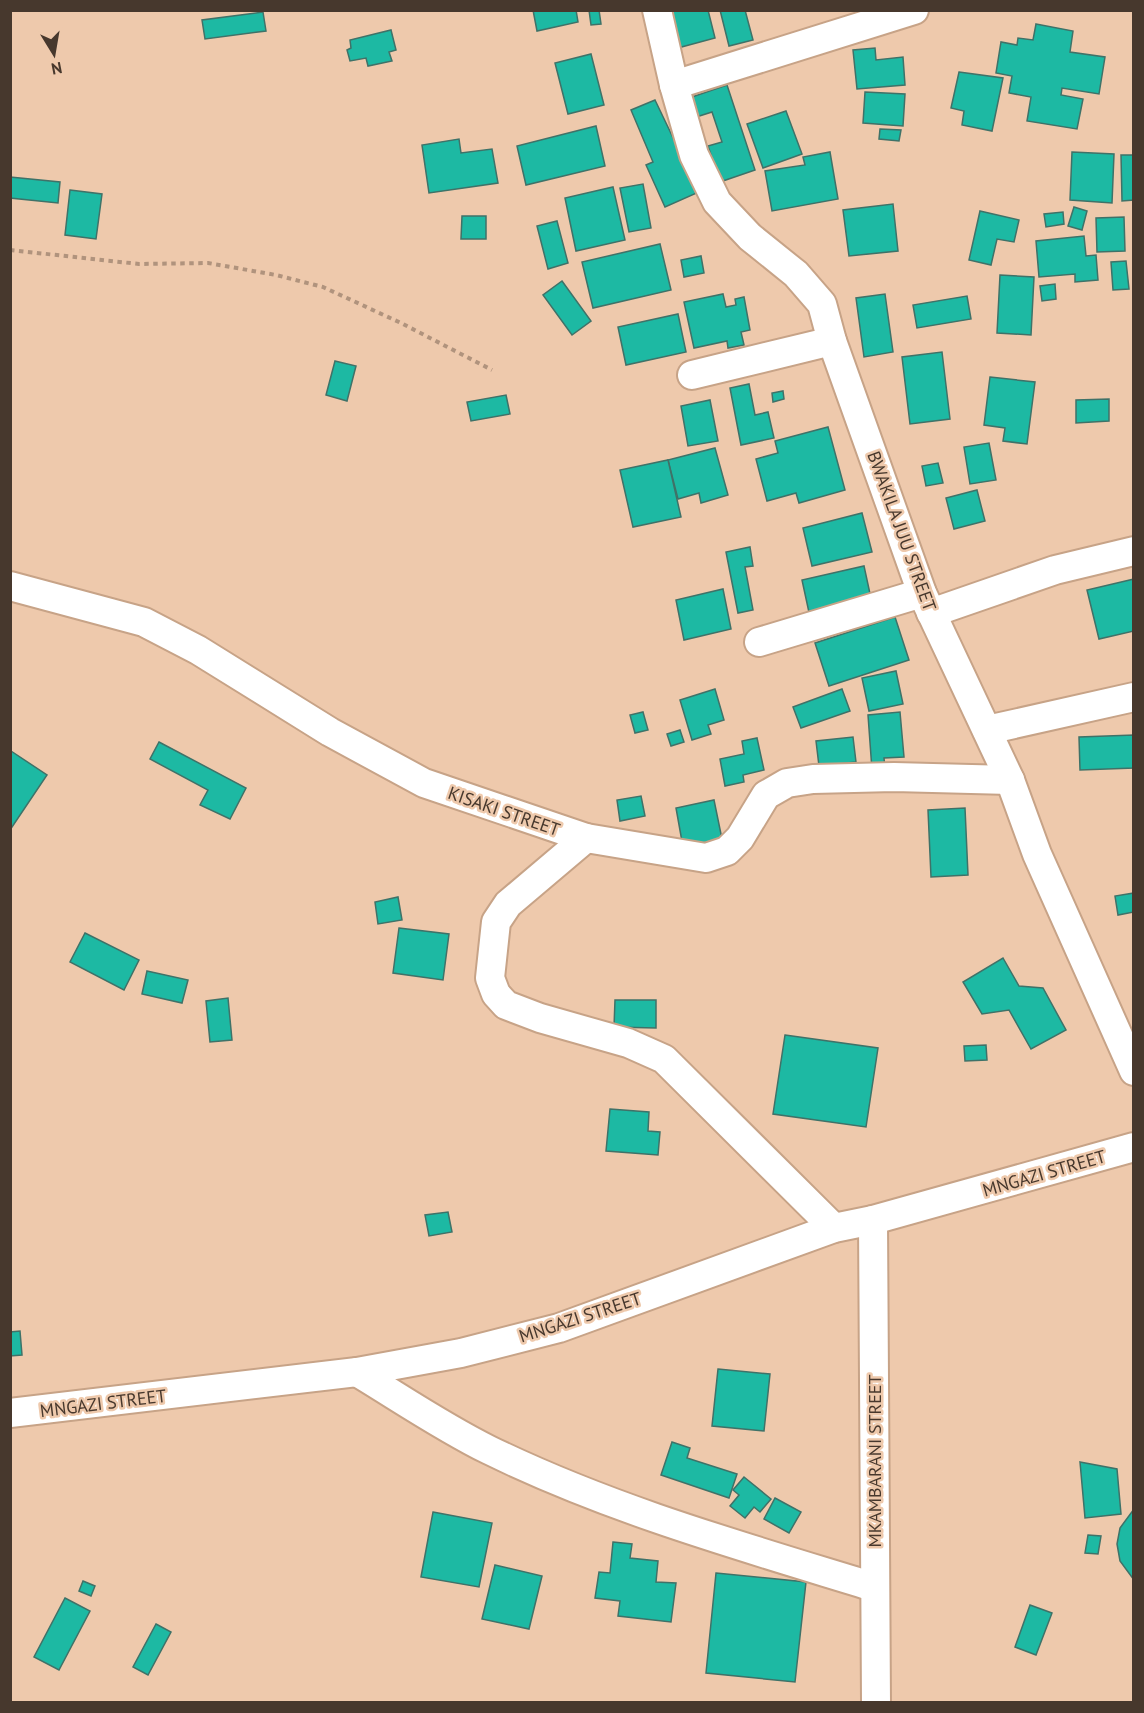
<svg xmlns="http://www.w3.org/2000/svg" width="1144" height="1713" font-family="'PT Sans',sans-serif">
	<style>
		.building { fill: #1db9a3; stroke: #3f7268; stroke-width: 1.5 }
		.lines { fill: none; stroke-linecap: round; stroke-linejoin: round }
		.minor-casing { stroke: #c7a387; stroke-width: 32 }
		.path { stroke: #b0937d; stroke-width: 4; stroke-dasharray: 4.5 4.5; stroke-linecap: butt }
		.minor { stroke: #fff; stroke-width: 28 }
		.labels { text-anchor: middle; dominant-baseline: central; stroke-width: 5; stroke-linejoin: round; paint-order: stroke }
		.street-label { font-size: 18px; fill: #47382d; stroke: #eec9ac }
	</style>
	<rect width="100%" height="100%" fill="#eec9ac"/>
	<g class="building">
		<polygon points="533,10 576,10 578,22 537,31"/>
		<polygon points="589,10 599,10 601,24 591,25"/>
		<polygon points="663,10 708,10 715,38 674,49"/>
		<polygon points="720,10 745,10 753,40 729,46"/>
		<polygon points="263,12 266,31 205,39 202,20"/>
		<polygon points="1036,24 1073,31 1070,52 1105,57 1099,94 1062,88 1061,95 1083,99 1077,129 1027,121 1031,97 1009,93 1012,76 996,73 1001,42 1017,45 1018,38 1033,40"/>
		<polygon points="391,30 396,50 389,52 392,61 368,66 366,58 350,61 347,50 351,48 350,40"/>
		<polygon points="875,48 876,60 903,57 905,85 857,89 853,50"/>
		<polygon points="591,54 604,105 568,114 555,63"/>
		<polygon points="959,72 1003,78 992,131 962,125 964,111 951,108"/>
		<polygon points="727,85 755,170 720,182 708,146 722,142 712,112 693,118 686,99"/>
		<polygon points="865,92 905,94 903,126 863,123"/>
		<polygon points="655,100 699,192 665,207 646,165 653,162 631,110"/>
		<polygon points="786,111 802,154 763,168 747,124"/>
		<polygon points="596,126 605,166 526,185 517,146"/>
		<polygon points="880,129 901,130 899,141 879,139"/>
		<polygon points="459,139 461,153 492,149 498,183 429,193 422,145"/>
		<polygon points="830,152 838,199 772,211 765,171 805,165 803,157"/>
		<polygon points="1072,152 1114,154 1112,203 1070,200"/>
		<polygon points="1121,155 1134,155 1134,200 1122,201"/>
		<polygon points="10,177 60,182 58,203 10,198"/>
		<polygon points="643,184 651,228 629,232 620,188"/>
		<polygon points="613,187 625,240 576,251 565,198"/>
		<polygon points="70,190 102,194 96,239 65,235"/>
		<polygon points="893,204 898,251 849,256 843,210"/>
		<polygon points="1074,207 1087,211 1082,230 1068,226"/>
		<polygon points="980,211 1019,220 1014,242 997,239 991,265 969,260"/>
		<polygon points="1063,212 1064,224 1046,227 1044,214"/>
		<polygon points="462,216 486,216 486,239 461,239"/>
		<polygon points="1124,217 1125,251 1097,252 1096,218"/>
		<polygon points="557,221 568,263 548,269 537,226"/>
		<polygon points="1084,236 1086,256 1096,255 1098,280 1075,282 1075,274 1039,277 1036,241"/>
		<polygon points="660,244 671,290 593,308 582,262"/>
		<polygon points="701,256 704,273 684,277 681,260"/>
		<polygon points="1126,261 1129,289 1113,290 1111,262"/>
		<polygon points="1000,275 1034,277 1031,335 997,333"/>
		<polygon points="562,281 591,321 572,335 543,295"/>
		<polygon points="1055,284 1056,299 1042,301 1040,286"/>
		<polygon points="723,294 726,307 736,305 735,299 744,297 750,330 741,332 744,345 728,348 727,341 694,348 684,302"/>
		<polygon points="885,294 893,352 864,357 856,298"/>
		<polygon points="967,296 971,319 917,328 913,305"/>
		<polygon points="678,314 686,352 626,365 618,327"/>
		<polygon points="942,352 950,419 910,424 902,357"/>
		<polygon points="335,361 356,366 347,401 326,395"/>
		<polygon points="990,377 1035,382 1027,444 1003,441 1005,428 984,425"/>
		<polygon points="749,384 755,415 768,412 774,438 741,445 730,388"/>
		<polygon points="783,391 784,399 773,402 772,393"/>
		<polygon points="506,395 510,414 471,421 467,402"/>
		<polygon points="1109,399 1109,421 1076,423 1076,400"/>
		<polygon points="710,400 718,441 688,446 681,406"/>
		<polygon points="828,427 845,490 799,503 796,493 767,501 756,459 778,453 775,441"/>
		<polygon points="989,443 996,480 970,484 964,447"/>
		<polygon points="715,448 728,495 701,503 699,493 678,499 668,460"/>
		<polygon points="668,460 681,517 633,527 620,470"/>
		<polygon points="938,463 943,483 926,486 922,466"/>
		<polygon points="977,490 985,521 954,529 946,498"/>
		<polygon points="862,513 872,552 812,566 803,528"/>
		<polygon points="750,547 753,566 745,567 753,610 738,613 726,552"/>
		<polygon points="864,566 872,603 810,617 802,580"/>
		<polygon points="1134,579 1134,631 1099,639 1087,590"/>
		<polygon points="723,589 731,629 684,640 676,600"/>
		<polygon points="895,617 909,660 829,686 815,643"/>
		<polygon points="896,671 903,704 869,711 862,678"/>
		<polygon points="715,689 724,720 708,725 711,734 692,740 680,700"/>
		<polygon points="842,689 850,711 801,728 793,707"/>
		<polygon points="643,712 648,730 635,733 630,715"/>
		<polygon points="900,712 904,757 884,758 885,769 872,770 868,715"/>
		<polygon points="680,730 684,742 671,746 667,734"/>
		<polygon points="1134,735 1134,768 1080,770 1079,737"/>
		<polygon points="853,737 856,762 819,766 816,741"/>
		<polygon points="757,738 764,770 743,775 744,782 725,786 720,759 744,754 742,741"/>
		<polygon points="159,742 246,788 230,819 200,805 208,790 150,759"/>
		<polygon points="11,751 47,775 10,830 10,752"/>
		<polygon points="641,796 645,816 620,821 617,800"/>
		<polygon points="714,800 722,839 683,847 676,808"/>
		<polygon points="965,808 968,875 931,877 928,810"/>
		<polygon points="1134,893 1134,912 1118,915 1115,896"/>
		<polygon points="398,897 402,920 378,924 375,902"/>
		<polygon points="399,928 449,934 443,980 393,973"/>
		<polygon points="85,933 139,960 124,990 70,962"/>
		<polygon points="1003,958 1019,986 1043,988 1066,1030 1031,1049 1009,1010 982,1014 963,982"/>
		<polygon points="147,971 188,980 182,1003 142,994"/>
		<polygon points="228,998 232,1040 210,1042 206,1001"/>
		<polygon points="615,1000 656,1000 656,1028 614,1027"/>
		<polygon points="785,1035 878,1048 866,1127 773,1114"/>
		<polygon points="986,1045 987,1060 965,1061 964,1046"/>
		<polygon points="610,1109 649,1112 648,1131 660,1132 658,1155 606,1151"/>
		<polygon points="448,1212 452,1232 429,1236 425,1215"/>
		<polygon points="20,1331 22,1355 10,1356 10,1332"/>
		<polygon points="718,1369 770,1374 764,1431 712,1426"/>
		<polygon points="672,1442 690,1448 687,1458 737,1474 729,1498 661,1475"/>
		<polygon points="1080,1462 1117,1469 1121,1514 1085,1518"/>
		<polygon points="744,1477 771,1499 760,1512 754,1507 745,1518 730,1506 739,1495 733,1490"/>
		<polygon points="775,1498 801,1512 789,1533 764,1519"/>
		<polygon points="1134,1509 1134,1580 1120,1561 1117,1544 1120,1528"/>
		<polygon points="433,1512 492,1523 479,1587 421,1577"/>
		<polygon points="1088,1535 1101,1536 1098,1554 1085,1553"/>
		<polygon points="613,1542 632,1544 630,1558 658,1561 656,1582 676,1583 671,1622 618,1616 620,1601 595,1598 599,1572 610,1573"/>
		<polygon points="495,1565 542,1576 529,1629 482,1619"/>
		<polygon points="716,1573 806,1582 795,1682 706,1673"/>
		<polygon points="83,1581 95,1586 91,1596 79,1591"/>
		<polygon points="65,1598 90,1611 59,1670 34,1657"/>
		<polygon points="1030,1605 1052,1613 1036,1655 1015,1647"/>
		<polygon points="156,1624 171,1632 148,1675 133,1667"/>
	</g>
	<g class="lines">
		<g class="minor-casing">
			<g id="minor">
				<polyline points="657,10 674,85 694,155 717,202 750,237 796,274 822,304 832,341 922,593 1010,780 1037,854 1134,1071"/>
				<polyline points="674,85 914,10"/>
				<polyline points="692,375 832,341"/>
				<polyline points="10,586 144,622 198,650 330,732 424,783 586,838 706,858 727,851 740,838 766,795 787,783 813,779 894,777 1010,780"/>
				<polyline points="931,613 1055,570 1134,551"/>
				<polyline points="759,642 922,593"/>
				<polyline points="987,730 1134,697"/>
				<polyline points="586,838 508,904 496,922 490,978 496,994 506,1005 540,1018 628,1043 664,1059 834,1228"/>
				<polyline points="873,1220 876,1702"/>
				<path d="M357,1372C400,1398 444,1428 489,1450C612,1510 744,1547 874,1587"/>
				<polyline points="10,1413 357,1372 461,1353 559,1328 834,1228 873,1220 1134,1147"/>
			</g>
		</g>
		<polyline class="path" points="10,250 139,264 208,263 276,275 323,287 401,323 492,370"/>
		<use href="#minor" class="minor"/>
	</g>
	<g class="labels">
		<g class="street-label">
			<text transform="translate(902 531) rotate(70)">BWAKILA JUU STREET</text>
			<text transform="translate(504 811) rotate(19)">KISAKI STREET</text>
			<text transform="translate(1044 1173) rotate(-16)">MNGAZI STREET</text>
			<text transform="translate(580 1317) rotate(-18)">MNGAZI STREET</text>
			<text transform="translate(103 1403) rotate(-7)">MNGAZI STREET</text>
			<text transform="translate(874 1461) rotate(-90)">MKAMBARANI STREET</text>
		</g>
	</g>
	<rect width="1144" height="1713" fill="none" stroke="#47382d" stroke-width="24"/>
	<g transform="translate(54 54) rotate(169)" stroke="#eec9ac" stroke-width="4.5" paint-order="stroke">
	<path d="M0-4.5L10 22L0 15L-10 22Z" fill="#47382d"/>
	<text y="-9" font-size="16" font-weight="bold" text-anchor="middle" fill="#47382d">N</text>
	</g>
</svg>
